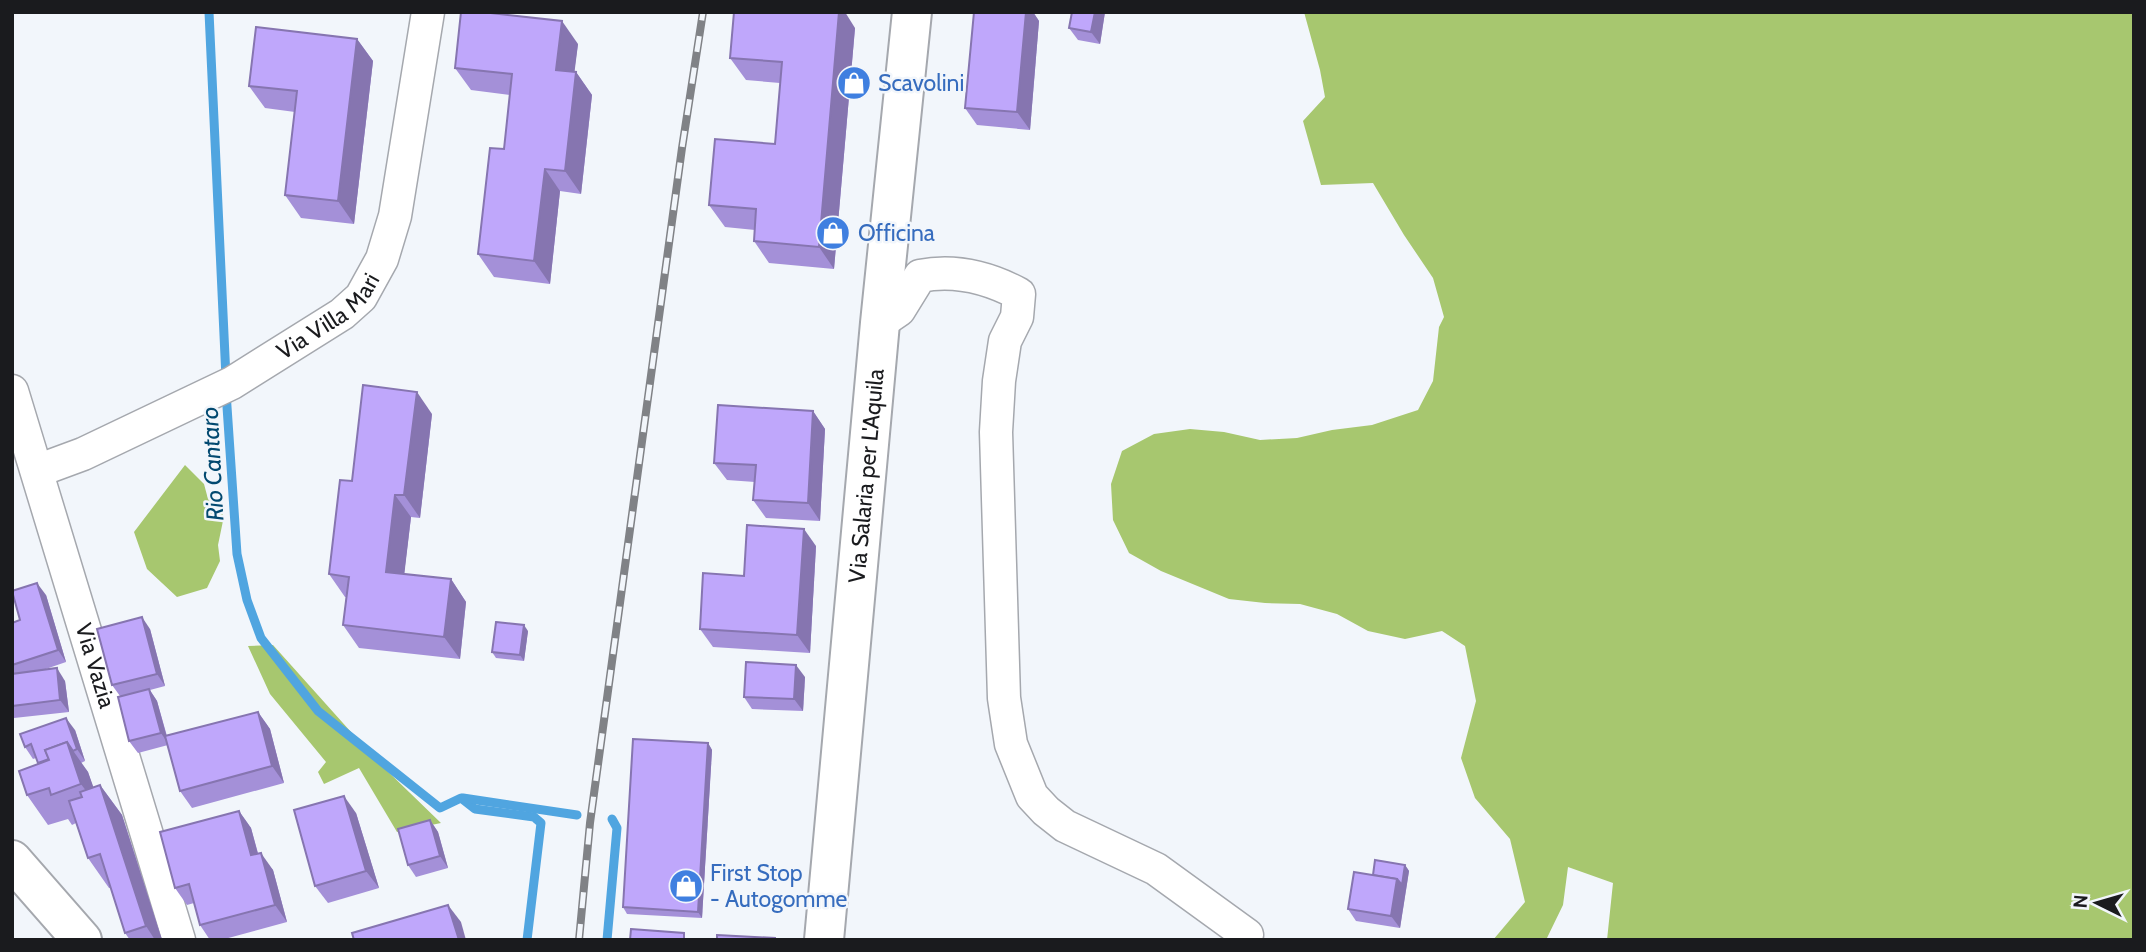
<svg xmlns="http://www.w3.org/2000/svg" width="2146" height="952" font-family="Cabin,sans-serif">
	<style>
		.forest { fill: #a7c76f }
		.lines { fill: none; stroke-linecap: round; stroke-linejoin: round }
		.stream { stroke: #50a5e0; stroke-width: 9 }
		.street-casing { stroke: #a5a8ae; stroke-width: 35 }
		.secondary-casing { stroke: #a5a8ae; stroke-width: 42 }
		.street { stroke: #fff; stroke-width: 32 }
		.secondary { stroke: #fff; stroke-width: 38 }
		.rail-casing { stroke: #808286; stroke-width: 8 }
		.rail { stroke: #f2f6fb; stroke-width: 5; stroke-dasharray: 16; stroke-linecap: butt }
		.wall { fill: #a490d8 }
		.shaded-wall { fill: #8675b0 }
		.building { fill: #bfa7fb; stroke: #8675b0; stroke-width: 2 }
		.labels { text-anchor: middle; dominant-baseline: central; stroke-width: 5; stroke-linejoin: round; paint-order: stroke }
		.shop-label { font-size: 23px; fill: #366cbe; stroke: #f2f6fb; text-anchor: start }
		.street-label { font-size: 23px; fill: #1a1b1e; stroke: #f2f6fb }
		.water-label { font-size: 24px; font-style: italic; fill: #024970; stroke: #f2f6fb }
	</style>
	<rect width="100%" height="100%" fill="#f2f6fb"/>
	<g class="forest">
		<polygon points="1304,12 2134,12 2134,940 1607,940 1613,883 1568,867 1563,905 1546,940 1493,940 1525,902 1510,839 1475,798 1461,758 1476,701 1465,646 1442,631 1405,639 1368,631 1337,614 1300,604 1265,603 1229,599 1161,571 1129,553 1113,520 1111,484 1122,451 1154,434 1190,429 1224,432 1260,440 1297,438 1332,430 1372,425 1418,410 1433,381 1439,327 1444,317 1433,278 1404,235 1373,183 1321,185 1303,121 1325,97 1320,70"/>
		<polygon points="185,465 204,484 208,499 224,516 218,545 220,561 207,588 177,597 147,569 134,532"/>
		<polygon points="273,645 377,761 441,823 397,832 359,768 324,784 318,772 326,762 270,694 248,646"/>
	</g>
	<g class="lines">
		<g class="stream">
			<polyline points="209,12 226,378"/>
			<polyline points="226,392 237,554 247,600 261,638 318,711 440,808 461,798 475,809 534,817 541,823 527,940"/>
			<polyline points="463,798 577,815"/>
			<polyline points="607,940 617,828 612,819"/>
		</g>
		<g class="street-casing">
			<g id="street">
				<path d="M880,323L899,310L920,276C955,269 989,278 1019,294L1017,317L1005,341L999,381L996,432L1004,698L1011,744L1032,796L1046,811L1065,826L1156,869L1247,935"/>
				<path id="s1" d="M12,391L179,940"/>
				<path id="s2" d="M37,471L83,454L232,383L342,314L361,297L382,259L395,216L428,12"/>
			</g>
		</g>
		<g class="secondary-casing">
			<g id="secondary">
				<polyline points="12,860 82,940"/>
				<path id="s3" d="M824,940L880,323L912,12"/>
			</g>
		</g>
		<use href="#street" class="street"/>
		<use href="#secondary" class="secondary"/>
		<g class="rail-casing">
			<polyline id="rail" points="579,940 590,823 682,148 703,12"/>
		</g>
		<use href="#rail" class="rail"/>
	</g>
	<g class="wall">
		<polygon points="974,12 1033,12 1039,21 1030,130 977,125 965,108"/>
		<polygon points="1072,12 1105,12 1100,44 1078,40 1069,28"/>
		<polygon points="855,28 834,269 769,263 754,241 755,230 725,227 709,205 775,144 780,83 746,80 730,58"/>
		<polygon points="357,39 373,61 354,224 301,218 285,195 295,112 265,108 249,86"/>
		<polygon points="578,44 574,72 576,72 592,95 581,194 560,191 550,284 494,277 478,254 504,149 510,95 471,90 455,68"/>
		<polygon points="813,411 825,429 820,521 766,518 753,500 755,482 727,480 714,463"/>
		<polygon points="432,414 420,518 411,517 404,574 451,579 466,602 460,659 359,648 343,625 346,597 345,597 329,574"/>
		<polygon points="816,546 810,653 713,647 700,629 744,576"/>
		<polygon points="46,595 66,662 40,671 65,681 69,712 14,718 12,716 12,623 20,620"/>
		<polygon points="150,629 165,686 150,690 157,701 167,736 258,712 270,729 284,783 192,808 180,791 168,745 138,753 129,741 120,696 112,685"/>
		<polygon points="528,631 524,661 496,658 492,652"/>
		<polygon points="805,677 803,711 752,709 744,697"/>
		<polygon points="75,730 85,761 81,763 88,772 93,787 100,785 122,815 162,940 130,940 125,933 111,888 109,888 88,858 76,823 72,825 68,819 48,825 27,795 38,764 36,758 33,759 25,747"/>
		<polygon points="708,743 712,750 702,918 627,914 623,907"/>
		<polygon points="239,811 251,828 258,853 273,870 287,922 221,940 210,940 200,925 194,903 187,905 175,888"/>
		<polygon points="356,813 379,888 328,903 315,886"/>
		<polygon points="430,820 438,832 448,868 416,877 408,865"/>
		<polygon points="1405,865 1409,871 1400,928 1356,921 1348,909 1373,875"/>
	</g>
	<g class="shaded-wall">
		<polygon points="839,12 845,12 855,28 834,269 819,247"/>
		<polygon points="1026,12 1033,12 1039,21 1030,130 1017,112"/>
		<polygon points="1095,12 1105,12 1100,44 1091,32"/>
		<polygon points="562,21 578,44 572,92 556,70"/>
		<polygon points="357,39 373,61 354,224 338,201"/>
		<polygon points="576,72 592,95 581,194 565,171"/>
		<polygon points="545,169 560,191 550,284 534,261"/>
		<polygon points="417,392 432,414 420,518 404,495"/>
		<polygon points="813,411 825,429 820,521 808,503"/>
		<polygon points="395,495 411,517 402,594 386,572"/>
		<polygon points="804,529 816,546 810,653 797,635"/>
		<polygon points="451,579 466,602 460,659 444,637"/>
		<polygon points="37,583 46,595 66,662 58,650"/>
		<polygon points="142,617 150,629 165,686 157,674"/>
		<polygon points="524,625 528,631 524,661 520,655"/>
		<polygon points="796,665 805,677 803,711 794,699"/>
		<polygon points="57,668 65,681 69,712 60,700"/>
		<polygon points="149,689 157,701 169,745 161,733"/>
		<polygon points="258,712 270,729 284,783 272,766"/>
		<polygon points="66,718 75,730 85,761 77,749"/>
		<polygon points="67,742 88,772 103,814 81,784"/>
		<polygon points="708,743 712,750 702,918 698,912"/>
		<polygon points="100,785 122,815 162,940 155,940 146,926"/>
		<polygon points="344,796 356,813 379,888 366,871"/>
		<polygon points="239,811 251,828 263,873 251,855"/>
		<polygon points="430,820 438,832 448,868 440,856"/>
		<polygon points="261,853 273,870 287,922 275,905"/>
		<polygon points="1405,865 1409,871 1400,928 1391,916 1397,879"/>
		<polygon points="448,905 461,922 466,940 459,940"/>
	</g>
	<g class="building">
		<polygon points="461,12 482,12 562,21 556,70 576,72 565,171 545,169 534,261 478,254 490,148 504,149 512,74 455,68"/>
		<polygon points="734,12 839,12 819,247 754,241 756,209 709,205 715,139 775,144 782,62 730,58"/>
		<polygon points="974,12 1026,12 1017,112 965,108"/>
		<polygon points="1072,12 1095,12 1091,32 1069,28"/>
		<polygon points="256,27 357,39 338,201 285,195 297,91 249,86"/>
		<polygon points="363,385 417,392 404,495 395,495 386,572 451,579 444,637 343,625 349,577 329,574 340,480 352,481"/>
		<polygon points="718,405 813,411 808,503 753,500 756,465 714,463"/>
		<polygon points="747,525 804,529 797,635 700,629 703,573 744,576"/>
		<polygon points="37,583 58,650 12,665 12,623 20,620 12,591"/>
		<polygon points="142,617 157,674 112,685 97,629"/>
		<polygon points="496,622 524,625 520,655 492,652"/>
		<polygon points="746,662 796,665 794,699 744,697"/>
		<polygon points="57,668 60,700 12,706 12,674"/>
		<polygon points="149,689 161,733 129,741 118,697"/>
		<polygon points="258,712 272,766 180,791 165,736"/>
		<polygon points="66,718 77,749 73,751 67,742 45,750 49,759 38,763 31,744 25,747 20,734"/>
		<polygon points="633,739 708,743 698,912 623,907"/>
		<polygon points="67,742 81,784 51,795 49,788 27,795 19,771 49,760 45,750"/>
		<polygon points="100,785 146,926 125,933 100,854 88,858 69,801 82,797 80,792"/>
		<polygon points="344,796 366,871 315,886 294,810"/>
		<polygon points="239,811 251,855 261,853 275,905 200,925 189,884 175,888 160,832"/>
		<polygon points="430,820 440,856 408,865 398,829"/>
		<polygon points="1375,860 1405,865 1402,885 1397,879 1373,875"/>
		<polygon points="1354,872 1397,879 1391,916 1348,909"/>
		<polygon points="448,905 459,940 354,940 352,933"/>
		<polygon points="631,929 684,933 684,940 630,940"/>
		<polygon points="717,935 775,938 775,940 717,940"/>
	</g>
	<defs>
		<g id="shop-disc" transform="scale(1.75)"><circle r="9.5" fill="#3f7fe0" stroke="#f2f6fb"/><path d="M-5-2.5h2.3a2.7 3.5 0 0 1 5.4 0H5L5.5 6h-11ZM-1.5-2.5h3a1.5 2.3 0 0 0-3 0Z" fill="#fff"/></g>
	</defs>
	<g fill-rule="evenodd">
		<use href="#shop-disc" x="854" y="83"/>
		<use href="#shop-disc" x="833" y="233"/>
		<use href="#shop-disc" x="686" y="886"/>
	</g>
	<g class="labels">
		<g class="shop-label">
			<text x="878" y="83">Scavolini</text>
			<text x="858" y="233">Officina</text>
			<text x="710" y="873">First Stop<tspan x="710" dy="26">- Autogomme</tspan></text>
		</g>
		<g class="street-label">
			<text stroke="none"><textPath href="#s2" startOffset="332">Via Villa Mari</textPath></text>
			<text stroke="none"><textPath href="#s3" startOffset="466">Via Salaria per L'Aquila</textPath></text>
			<text stroke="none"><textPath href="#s1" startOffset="287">Via Vazia</textPath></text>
		</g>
		<g class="water-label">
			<text transform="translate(212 464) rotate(-93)">Rio Cantaro</text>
		</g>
	</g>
	<rect width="2146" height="952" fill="none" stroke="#1a1b1e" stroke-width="28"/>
	<g transform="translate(2097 903) rotate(275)" stroke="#f2f6fb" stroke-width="5" paint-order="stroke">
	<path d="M0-5L12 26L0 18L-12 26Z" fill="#1a1b1e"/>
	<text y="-10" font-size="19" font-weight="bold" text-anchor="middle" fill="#1a1b1e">N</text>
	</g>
</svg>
